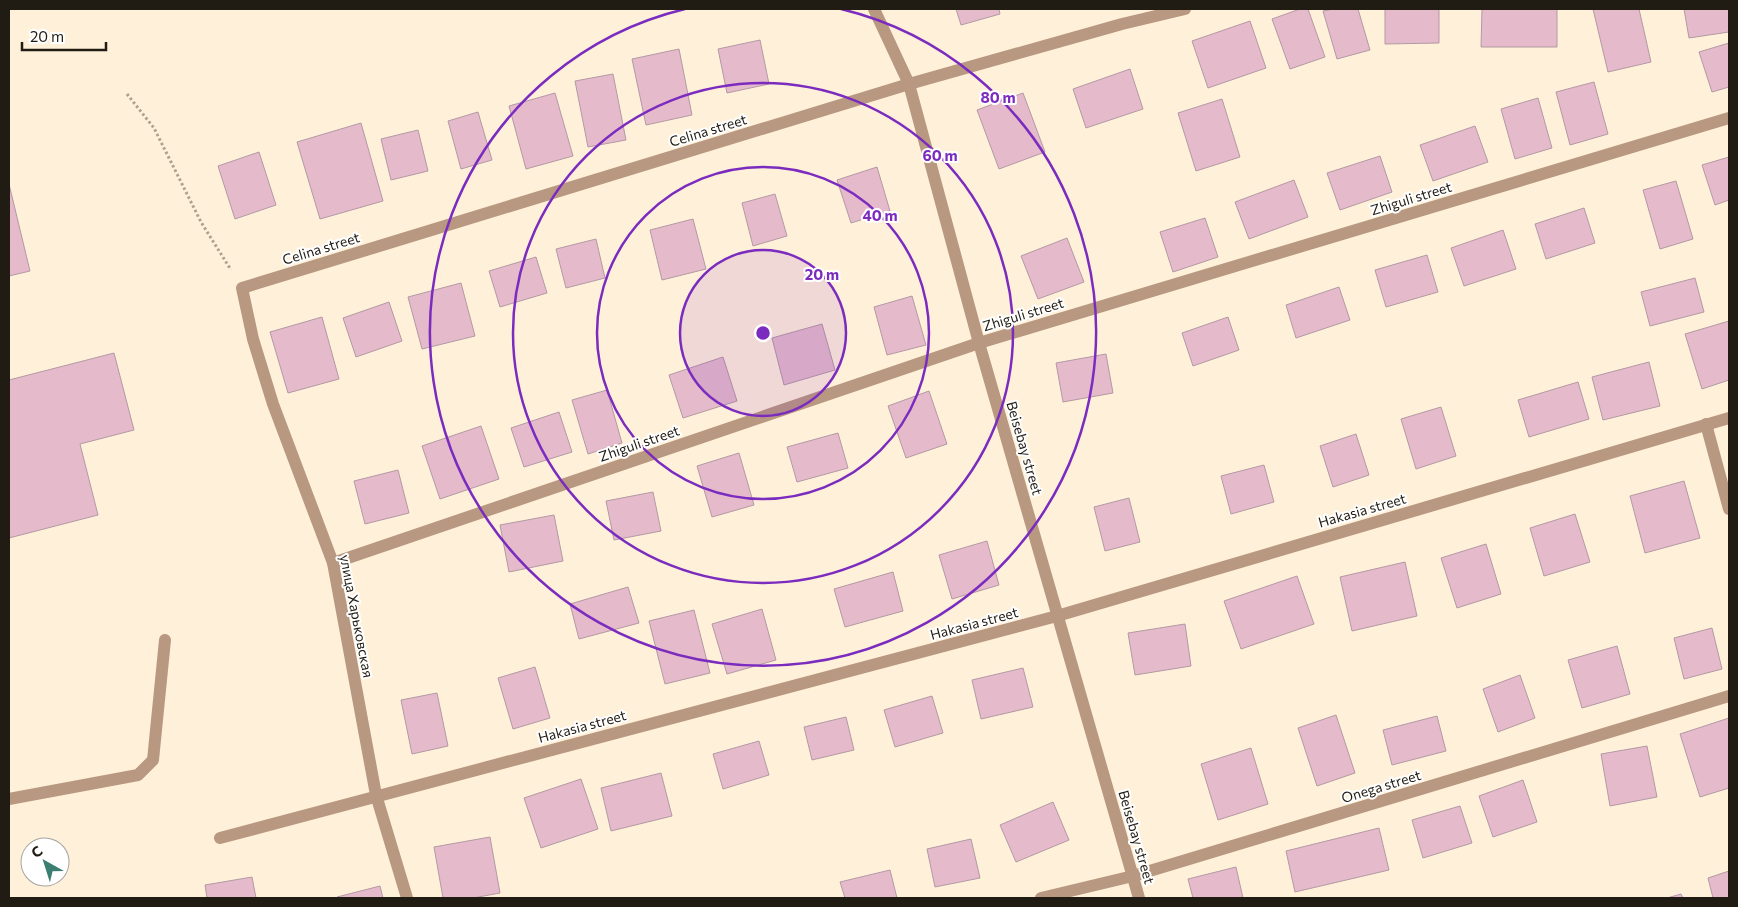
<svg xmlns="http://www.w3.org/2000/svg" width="1738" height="907" font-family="Commissioner,sans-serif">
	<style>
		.building { fill: #e5bacb; stroke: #b399a4 }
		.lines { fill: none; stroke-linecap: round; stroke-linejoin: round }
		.path { stroke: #ada290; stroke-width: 3; stroke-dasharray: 2.5 2.5; stroke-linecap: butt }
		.service { stroke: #b99881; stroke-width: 12 }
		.minor { stroke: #b99881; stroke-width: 12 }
		.tertiary { stroke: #b99881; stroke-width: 12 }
		.ring { fill: none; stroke: #7b2cbf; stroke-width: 2.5 }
		.labels { text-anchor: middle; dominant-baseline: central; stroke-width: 4; stroke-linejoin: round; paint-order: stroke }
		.street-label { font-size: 14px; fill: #211c13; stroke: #fff }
		.centre { fill: #7b2cbf; stroke: #fff; stroke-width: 2.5 }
		.ring-label { font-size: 15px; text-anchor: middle; font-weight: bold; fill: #7b2cbf; stroke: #fff; stroke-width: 4; stroke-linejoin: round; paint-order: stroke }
	</style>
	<rect width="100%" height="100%" fill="#fff1d9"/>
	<g class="building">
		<polygon points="956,9 999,9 1000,14 961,25"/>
		<polygon points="1300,9 1308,9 1325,57 1290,69 1272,19"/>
		<polygon points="1333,9 1358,9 1370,50 1337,59 1323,11"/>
		<polygon points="1385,9 1439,9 1439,43 1385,44"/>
		<polygon points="1482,9 1557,9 1557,47 1481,47"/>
		<polygon points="1593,9 1639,9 1651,62 1608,72"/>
		<polygon points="1684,9 1729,9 1729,32 1689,38"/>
		<polygon points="1250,21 1266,68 1208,88 1192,41"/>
		<polygon points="760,40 769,84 727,93 718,49"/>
		<polygon points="1729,43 1729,87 1712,92 1699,52"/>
		<polygon points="679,49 692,115 646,125 632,59"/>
		<polygon points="1130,69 1143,109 1086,128 1073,89"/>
		<polygon points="613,74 626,140 588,147 575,81"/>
		<polygon points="1594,82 1608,134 1570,145 1556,92"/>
		<polygon points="555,93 573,156 526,169 509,106"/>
		<polygon points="1023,93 1045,152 999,169 977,110"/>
		<polygon points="1538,98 1552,148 1515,159 1501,109"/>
		<polygon points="1222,99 1240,157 1196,171 1178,113"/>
		<polygon points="478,112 492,160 461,169 448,121"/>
		<polygon points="361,123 383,201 320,219 297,142"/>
		<polygon points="1475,126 1488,162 1433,181 1420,145"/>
		<polygon points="418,130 428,171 391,180 381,139"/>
		<polygon points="259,152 276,205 235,219 218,166"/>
		<polygon points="1380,156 1392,192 1340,210 1327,173"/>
		<polygon points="1729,157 1729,200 1715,205 1702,165"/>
		<polygon points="877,167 890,211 851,223 837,180"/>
		<polygon points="1294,180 1308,217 1249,239 1235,202"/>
		<polygon points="1676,181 1693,239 1660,249 1643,190"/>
		<polygon points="9,184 30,271 9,276"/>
		<polygon points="775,194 787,236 753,246 742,203"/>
		<polygon points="1584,208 1595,243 1546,259 1535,224"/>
		<polygon points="1205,218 1218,257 1173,272 1160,232"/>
		<polygon points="693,219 706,269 662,280 650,230"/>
		<polygon points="1503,230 1516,269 1464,286 1451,248"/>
		<polygon points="1067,238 1084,282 1038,299 1021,256"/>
		<polygon points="596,239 605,278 566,288 556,249"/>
		<polygon points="1427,255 1438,292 1386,307 1375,270"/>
		<polygon points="536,257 547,293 500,307 489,271"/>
		<polygon points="1695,278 1704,312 1650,326 1641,292"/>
		<polygon points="461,283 475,336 422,349 408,297"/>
		<polygon points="1339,287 1350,320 1296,338 1286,305"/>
		<polygon points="912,296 926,345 887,355 874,307"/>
		<polygon points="389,302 402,341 356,357 343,318"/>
		<polygon points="322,317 339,379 288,393 270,332"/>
		<polygon points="1228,317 1239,350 1193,366 1182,333"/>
		<polygon points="1729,321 1729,380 1702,389 1685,334"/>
		<polygon points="822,324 835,370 784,385 772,338"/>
		<polygon points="114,353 134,430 80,444 98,515 9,538 9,380"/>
		<polygon points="1106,354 1113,393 1063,402 1056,363"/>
		<polygon points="723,357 737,401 683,418 669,375"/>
		<polygon points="1649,362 1660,406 1603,420 1592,377"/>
		<polygon points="1578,382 1589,419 1529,437 1518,400"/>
		<polygon points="607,390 622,443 588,454 572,400"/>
		<polygon points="929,391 947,444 906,458 888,406"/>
		<polygon points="1441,407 1456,456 1416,469 1401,419"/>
		<polygon points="559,412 572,452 524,467 511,428"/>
		<polygon points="481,426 499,479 440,499 422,446"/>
		<polygon points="838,433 848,468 797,482 787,447"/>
		<polygon points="1356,434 1369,475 1333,487 1320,446"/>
		<polygon points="739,453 754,505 712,517 697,466"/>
		<polygon points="1264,465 1274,502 1231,514 1221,476"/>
		<polygon points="398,470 409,513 365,524 354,481"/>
		<polygon points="1684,481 1700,538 1645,553 1630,496"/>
		<polygon points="653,492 661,531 614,540 606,501"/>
		<polygon points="1129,498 1140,542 1105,551 1094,507"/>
		<polygon points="1575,514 1590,562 1544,576 1530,528"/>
		<polygon points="554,515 563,561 509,572 500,525"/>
		<polygon points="987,541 999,585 952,599 939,555"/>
		<polygon points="1486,544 1501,594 1457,608 1441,558"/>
		<polygon points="1405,562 1417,616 1352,631 1340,577"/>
		<polygon points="893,572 903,611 845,627 834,589"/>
		<polygon points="1297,576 1314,624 1241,649 1224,601"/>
		<polygon points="628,587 639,623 579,639 570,604"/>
		<polygon points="762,609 776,660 727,674 712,624"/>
		<polygon points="694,610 710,673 665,684 649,621"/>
		<polygon points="1185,624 1191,666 1135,675 1128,633"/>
		<polygon points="1712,628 1722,669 1684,679 1674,638"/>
		<polygon points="1617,646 1630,694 1582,708 1568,660"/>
		<polygon points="535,667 550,718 513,729 498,678"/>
		<polygon points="1023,668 1033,707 981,719 972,680"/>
		<polygon points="1520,675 1535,718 1498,732 1483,689"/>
		<polygon points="437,693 448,746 412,754 401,700"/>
		<polygon points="932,696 943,733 895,747 884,710"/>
		<polygon points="1336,715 1355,773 1317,786 1298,728"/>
		<polygon points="1437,716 1446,751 1392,765 1383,730"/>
		<polygon points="846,717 854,750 812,760 804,727"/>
		<polygon points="1729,718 1729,788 1700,797 1680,734"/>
		<polygon points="759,741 769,775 723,789 713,754"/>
		<polygon points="1647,746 1657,797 1610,806 1601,754"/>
		<polygon points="1251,748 1268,804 1218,820 1201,764"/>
		<polygon points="661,773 672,816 611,831 601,788"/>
		<polygon points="581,779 598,829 541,848 524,798"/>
		<polygon points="1523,780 1537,822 1493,837 1479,796"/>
		<polygon points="1053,802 1069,840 1016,862 1000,825"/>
		<polygon points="1460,806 1472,843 1423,858 1412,820"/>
		<polygon points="1379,828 1389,870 1295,892 1286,851"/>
		<polygon points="490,837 500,893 473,898 443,898 434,847"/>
		<polygon points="971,839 980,878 935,887 927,849"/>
		<polygon points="1236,867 1243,898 1193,898 1188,879"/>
		<polygon points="890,870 897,898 845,898 840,882"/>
		<polygon points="1729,871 1729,898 1713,898 1708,878"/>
		<polygon points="252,877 256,898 207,898 205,885"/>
		<polygon points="380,886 383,898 338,898 337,897"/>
		<polygon points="1681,894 1683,898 1667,898"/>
	</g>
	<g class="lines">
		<polyline class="path" points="127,94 154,128 201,222 231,270"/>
		<polyline class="service" points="9,799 138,775 153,760 165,640"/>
		<g class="minor">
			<polyline points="1706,424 1729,509"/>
			<polyline points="333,563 979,343 1729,118"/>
			<polyline points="220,838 1057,616 1729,418"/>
			<polyline points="407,898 376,795 333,563 273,404 253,339 242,288 909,84 1122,24 1185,9"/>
			<polyline points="1041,898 1133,876 1729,696"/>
		</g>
		<polyline class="tertiary" points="874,9 909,84 979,343 1139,898"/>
	</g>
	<circle cx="763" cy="333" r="83" fill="#7b2cbf" fill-opacity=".12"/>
	<g class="ring">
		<circle cx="763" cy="333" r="83"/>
		<circle cx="763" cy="333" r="166"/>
		<circle cx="763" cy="333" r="250"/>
		<path d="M841 9A333 333 0 1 1 685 9"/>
	</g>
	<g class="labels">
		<g class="street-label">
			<text transform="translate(708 130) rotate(-17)">Celina street</text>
			<text transform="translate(1411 198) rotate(-17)">Zhiguli street</text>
			<text transform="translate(321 248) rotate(-17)">Celina street</text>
			<text transform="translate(1023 314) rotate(-17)">Zhiguli street</text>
			<text transform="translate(639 443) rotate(-19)">Zhiguli street</text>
			<text transform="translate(1025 448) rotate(74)">Beisebay street</text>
			<text transform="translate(1362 510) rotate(-16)">Hakasia street</text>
			<text transform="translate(357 616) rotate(79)">улица Харьковская</text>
			<text transform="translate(974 623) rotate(-15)">Hakasia street</text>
			<text transform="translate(582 726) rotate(-15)">Hakasia street</text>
			<text transform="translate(1381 786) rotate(-17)">Onega street</text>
			<text transform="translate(1137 837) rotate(74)">Beisebay street</text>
		</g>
	</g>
	<circle cx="763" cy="333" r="8" class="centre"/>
	<g class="ring-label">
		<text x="998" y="103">80 m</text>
		<text x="940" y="161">60 m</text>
		<text x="880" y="221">40 m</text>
		<text x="822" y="280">20 m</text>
	</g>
	<rect width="1738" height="907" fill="none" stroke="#211c13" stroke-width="20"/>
	<g transform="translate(45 862) rotate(321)"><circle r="24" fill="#ffffff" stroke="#a6a4a1"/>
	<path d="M0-4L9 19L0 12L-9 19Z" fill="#3b7f72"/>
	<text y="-8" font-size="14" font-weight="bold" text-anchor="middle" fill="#211c13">С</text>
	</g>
	<path d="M22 42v8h84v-8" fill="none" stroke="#211c13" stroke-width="2.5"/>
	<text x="30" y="42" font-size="15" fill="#211c13" stroke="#ffffff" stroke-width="4" paint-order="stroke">20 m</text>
</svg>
